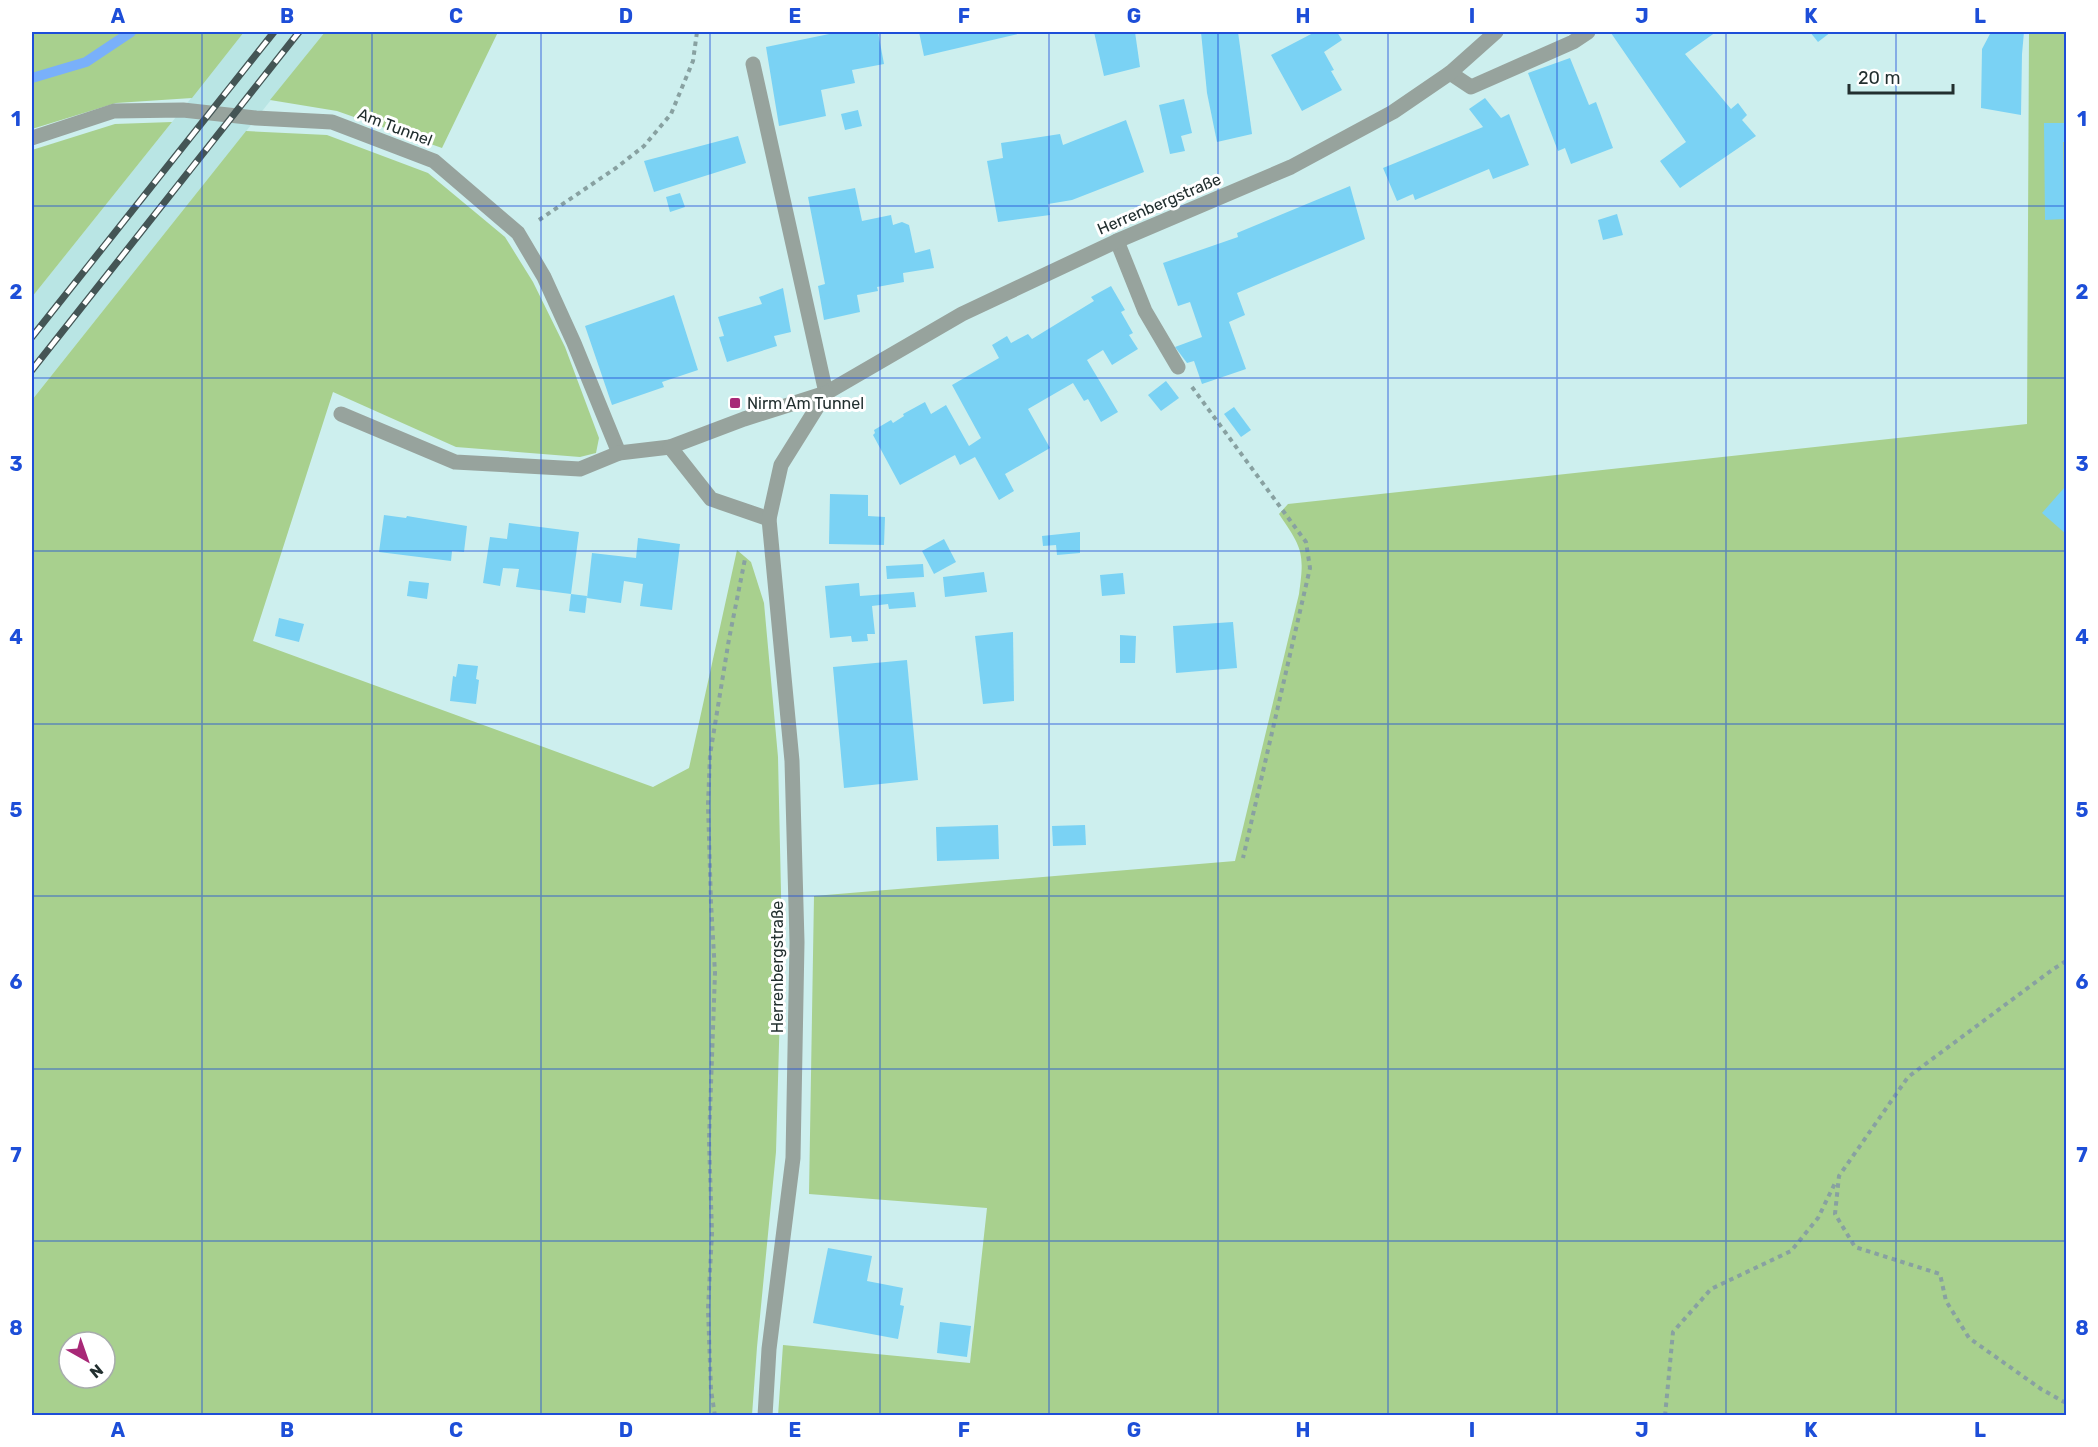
<svg xmlns="http://www.w3.org/2000/svg" width="2098" height="1447" font-family="Rubik,sans-serif">
	<style>
		.built { fill: #b9e5e4 }
		.green { fill: #a8d08e; fill-rule: evenodd }
		.lines { fill: none; stroke-linecap: round; stroke-linejoin: round }
		.stream { stroke: #79b0fa; stroke-width: 10 }
		.building { fill: #7ad2f4 }
		.path { stroke: #88a1a1; stroke-width: 4; stroke-dasharray: 4.5 4.5; stroke-linecap: butt }
		.lane { stroke: #97a39d; stroke-width: 15 }
		.street { stroke: #97a39d; stroke-width: 15 }
		.rail-casing { stroke: #455; stroke-width: 7 }
		.rail { stroke: #fff; stroke-width: 4.5; stroke-dasharray: 14; stroke-linecap: butt }
		.grid { fill: none; stroke: #1d4ed8; stroke-width: 1.5; stroke-opacity: 0.55 }
		.poi-dot { fill: #a82877; stroke: #fff; stroke-width: 2 }
		.labels { text-anchor: middle; dominant-baseline: central; stroke-width: 6; stroke-linejoin: round; paint-order: stroke }
		.street-label { font-size: 16px; fill: #222f2f; stroke: #fff }
		.poi-label { font-size: 16px; fill: #222f2f; stroke: #fff; text-anchor: start }
		.neatline { fill: none; stroke: #1d4ed8; stroke-width: 2 }
		.grid-label { font-size: 20px; text-anchor: middle; font-weight: bold; fill: #1d4ed8 }
	</style>
	<rect width="100%" height="100%" fill="#cdefee"/>
	<polygon class="built" points="244,32 325,32 32,400 32,297"/>
	<g class="green">
		<polygon points="32,32 244,32 192,98 116,103 32,129"/>
		<polygon points="325,32 498,32 442,148 337,111 270,100"/>
		<path d="M2029,32H2066V1415L778,1416L783,1345L970,1363L987,1208L809,1194L814,896L1235,861L1299,594C1305,552 1302,548 1279,514L1288,504L2027,424Z"/>
		<polygon points="172,122 32,297 32,150 115,124"/>
		<path d="M246,131L327,135L428,173L505,237L533,282L565,347L599,438L596,453L580,457L456,447L333,392L253,641L653,787L689,768L737,550L751,562L764,603L778,757L782,937L776,1152L757,1347L752,1415H32V400ZM69,1342H105V1378H69Z"/>
	</g>
	<g class="lines">
		<polyline class="stream" points="32,78 86,62 131,32"/>
	</g>
	<g class="building">
		<polygon points="839,32 878,32 884,64 852,70 855,83 821,90 826,116 779,126 766,47"/>
		<polygon points="919,32 1026,32 924,56"/>
		<polygon points="1094,32 1135,32 1140,67 1104,76"/>
		<polygon points="1201,32 1238,32 1252,134 1217,142 1207,93"/>
		<polygon points="1315,32 1337,32 1342,40 1324,52 1334,70 1331,71 1342,90 1302,111 1271,55"/>
		<polygon points="1613,32 1716,32 1685,54 1731,109 1738,103 1747,115 1742,120 1756,136 1680,188 1660,161 1686,142 1611,33"/>
		<polygon points="1810,32 1831,32 1818,42"/>
		<polygon points="1991,32 2024,32 2022,54 2021,115 1981,108 1982,49"/>
		<polygon points="1570,58 1589,105 1596,102 1613,148 1571,164 1565,148 1558,151 1528,73"/>
		<polygon points="1485,98 1501,118 1509,114 1529,165 1493,179 1489,169 1415,200 1413,194 1397,201 1383,168 1483,127 1469,109"/>
		<polygon points="1184,99 1192,133 1181,136 1185,151 1170,154 1159,105"/>
		<polygon points="858,110 862,126 845,130 841,114"/>
		<polygon points="1126,120 1144,172 1072,200 1048,204 1050,215 998,222 987,161 1003,158 1001,143 1060,134 1063,145"/>
		<polygon points="2044,123 2066,123 2066,142 2063,142 2064,219 2045,220"/>
		<polygon points="738,136 746,163 654,192 644,161"/>
		<polygon points="1350,186 1365,239 1237,293 1245,315 1229,322 1246,369 1202,384 1194,361 1187,363 1175,347 1202,337 1190,302 1178,306 1163,263 1238,237 1237,233"/>
		<polygon points="855,188 862,221 891,215 893,225 902,222 909,225 915,253 930,249 934,268 903,273 904,282 877,287 878,291 857,295 860,312 824,320 818,286 825,284 808,197"/>
		<polygon points="680,193 685,207 670,212 666,197"/>
		<polygon points="1617,214 1623,235 1603,240 1598,220"/>
		<polygon points="1111,286 1125,310 1121,312 1133,333 1129,335 1138,349 1112,365 1103,350 1087,360 1118,412 1101,422 1088,399 1084,401 1073,383 1028,409 1050,448 1005,474 1014,491 999,500 975,457 960,465 955,455 900,485 873,435 875,433 874,430 891,420 893,423 904,416 903,414 925,402 931,414 946,405 969,446 981,438 952,385 999,358 992,345 1007,336 1011,343 1028,334 1032,339 1094,301 1091,297"/>
		<polygon points="783,288 791,332 774,336 777,346 727,362 719,337 724,336 718,317 762,304 759,297"/>
		<polygon points="674,295 698,370 662,382 664,387 612,405 585,326"/>
		<polygon points="1166,381 1179,398 1161,411 1148,395"/>
		<polygon points="1234,407 1251,430 1241,437 1224,414"/>
		<polygon points="2064,488 2066,489 2066,534 2042,513"/>
		<polygon points="830,494 868,495 868,516 885,517 884,545 829,544"/>
		<polygon points="384,515 406,518 407,516 467,526 464,552 452,551 451,561 379,552"/>
		<polygon points="509,523 579,532 571,594 516,587 519,569 503,568 500,586 483,583 490,537 507,539"/>
		<polygon points="1080,532 1080,553 1057,555 1056,545 1043,546 1042,536"/>
		<polygon points="638,538 680,544 672,610 640,606 643,584 624,581 621,603 587,598 592,553 636,558"/>
		<polygon points="944,539 956,562 934,574 922,551"/>
		<polygon points="923,564 924,577 887,579 886,566"/>
		<polygon points="984,572 987,592 945,597 943,577"/>
		<polygon points="1123,573 1125,594 1102,596 1100,575"/>
		<polygon points="409,581 429,583 427,599 407,596"/>
		<polygon points="859,583 860,596 914,592 916,607 889,609 888,604 872,606 875,634 867,634 868,641 852,642 851,636 830,638 825,586"/>
		<polygon points="571,594 587,596 585,613 569,611"/>
		<polygon points="279,618 304,624 299,642 275,636"/>
		<polygon points="1233,622 1237,668 1176,673 1173,626"/>
		<polygon points="1013,632 1014,701 983,704 975,636"/>
		<polygon points="1120,635 1136,636 1135,663 1120,663"/>
		<polygon points="907,660 918,780 844,788 833,667"/>
		<polygon points="458,664 478,666 476,679 479,680 476,704 450,701 453,676 456,677"/>
		<polygon points="998,825 999,859 937,861 936,827"/>
		<polygon points="1085,825 1086,845 1053,846 1052,826"/>
		<polygon points="828,1248 872,1256 867,1281 903,1288 900,1305 904,1306 898,1339 813,1323"/>
		<polygon points="940,1322 971,1326 967,1357 937,1353"/>
	</g>
	<g class="lines">
		<g class="path">
			<polyline points="539,220 616,168 644,146 671,114 693,61 697,32"/>
			<polyline points="1192,387 1306,542 1310,568 1243,858"/>
			<polyline points="2066,961 2052,970 1908,1077 1839,1176 1835,1214 1855,1247 1940,1274 1946,1301 1969,1338 2041,1389 2066,1403"/>
			<polyline points="715,1416 711,1390 708,1309 712,1233 709,1140 715,973 711,903 708,805 710,755 729,639 745,559"/>
			<polyline points="1665,1416 1673,1332 1711,1289 1791,1251 1818,1218 1836,1181"/>
		</g>
		<g class="lane">
			<polyline points="753,64 826,393"/>
			<polyline points="1450,73 1471,87 1573,42 1588,32"/>
			<polyline points="32,138 114,111 183,110 256,118 332,122 434,161 518,233 544,277 574,343 619,453"/>
			<polyline points="1117,241 1145,311 1178,367"/>
		</g>
		<g class="street">
			<polyline points="341,414 455,462 580,469 619,453 670,447"/>
			<polyline points="769,519 711,499 670,447 744,419 826,393 962,314 1117,241 1291,167 1393,112 1450,73 1496,32"/>
			<polyline points="765,1416 769,1349 793,1158 797,942 792,761 769,519 781,465 826,393"/>
		</g>
		<g class="rail-casing">
			<g id="rail">
				<polyline points="32,337 274,32"/>
				<polyline points="32,370 299,32"/>
			</g>
		</g>
		<use href="#rail" class="rail"/>
	</g>
	<path class="grid" d="M202,32V1416M372,32V1416M541,32V1416M710,32V1416M880,32V1416M1049,32V1416M1218,32V1416M1388,32V1416M1557,32V1416M1726,32V1416M1896,32V1416M32,206H2066M32,378H2066M32,551H2066M32,724H2066M32,896H2066M32,1069H2066M32,1241H2066"/>
	<rect class="poi-dot" x="729" y="397" width="12" height="12" rx="3"/>
	<g class="labels">
		<g class="street-label">
			<text transform="translate(395 127) rotate(21)">Am Tunnel</text>
			<text transform="translate(1159 204) rotate(-23)">Herrenbergstraße</text>
			<text transform="translate(777 967) rotate(-90)">Herrenbergstraße</text>
		</g>
		<g class="poi-label">
			<text x="747" y="403">Nirm Am Tunnel</text>
		</g>
	</g>
	<rect width="2098" height="1447" fill="none" stroke="#ffffff" stroke-width="66"/>
	<g transform="translate(87 1360) rotate(140)"><circle r="28" fill="#ffffff" stroke="#a7acac" stroke-width="1.5"/>
	<path d="M0-4.5L10 22L0 15L-10 22Z" fill="#a82877"/>
	<text y="-9" font-size="16" font-weight="bold" text-anchor="middle" fill="#222f2f">N</text>
	</g>
	<path d="M1849 84v9h104v-9" fill="none" stroke="#222f2f" stroke-width="3"/>
	<text x="1858" y="84" font-size="18" fill="#222f2f" stroke="#ffffff" stroke-width="4.5" paint-order="stroke">20 m</text>
	<rect x="33" y="33" width="2032" height="1381" class="neatline"/>
	<g class="grid-label">
		<text x="118" y="23">A</text>
		<text x="287" y="23">B</text>
		<text x="456" y="23">C</text>
		<text x="626" y="23">D</text>
		<text x="795" y="23">E</text>
		<text x="964" y="23">F</text>
		<text x="1134" y="23">G</text>
		<text x="1303" y="23">H</text>
		<text x="1472" y="23">I</text>
		<text x="1642" y="23">J</text>
		<text x="1811" y="23">K</text>
		<text x="1980" y="23">L</text>
		<text x="16" y="126">1</text>
		<text x="2082" y="126">1</text>
		<text x="16" y="299">2</text>
		<text x="2082" y="299">2</text>
		<text x="16" y="471">3</text>
		<text x="2082" y="471">3</text>
		<text x="16" y="644">4</text>
		<text x="2082" y="644">4</text>
		<text x="16" y="817">5</text>
		<text x="2082" y="817">5</text>
		<text x="16" y="989">6</text>
		<text x="2082" y="989">6</text>
		<text x="16" y="1162">7</text>
		<text x="2082" y="1162">7</text>
		<text x="16" y="1335">8</text>
		<text x="2082" y="1335">8</text>
		<text x="118" y="1437">A</text>
		<text x="287" y="1437">B</text>
		<text x="456" y="1437">C</text>
		<text x="626" y="1437">D</text>
		<text x="795" y="1437">E</text>
		<text x="964" y="1437">F</text>
		<text x="1134" y="1437">G</text>
		<text x="1303" y="1437">H</text>
		<text x="1472" y="1437">I</text>
		<text x="1642" y="1437">J</text>
		<text x="1811" y="1437">K</text>
		<text x="1980" y="1437">L</text>
	</g>
</svg>
